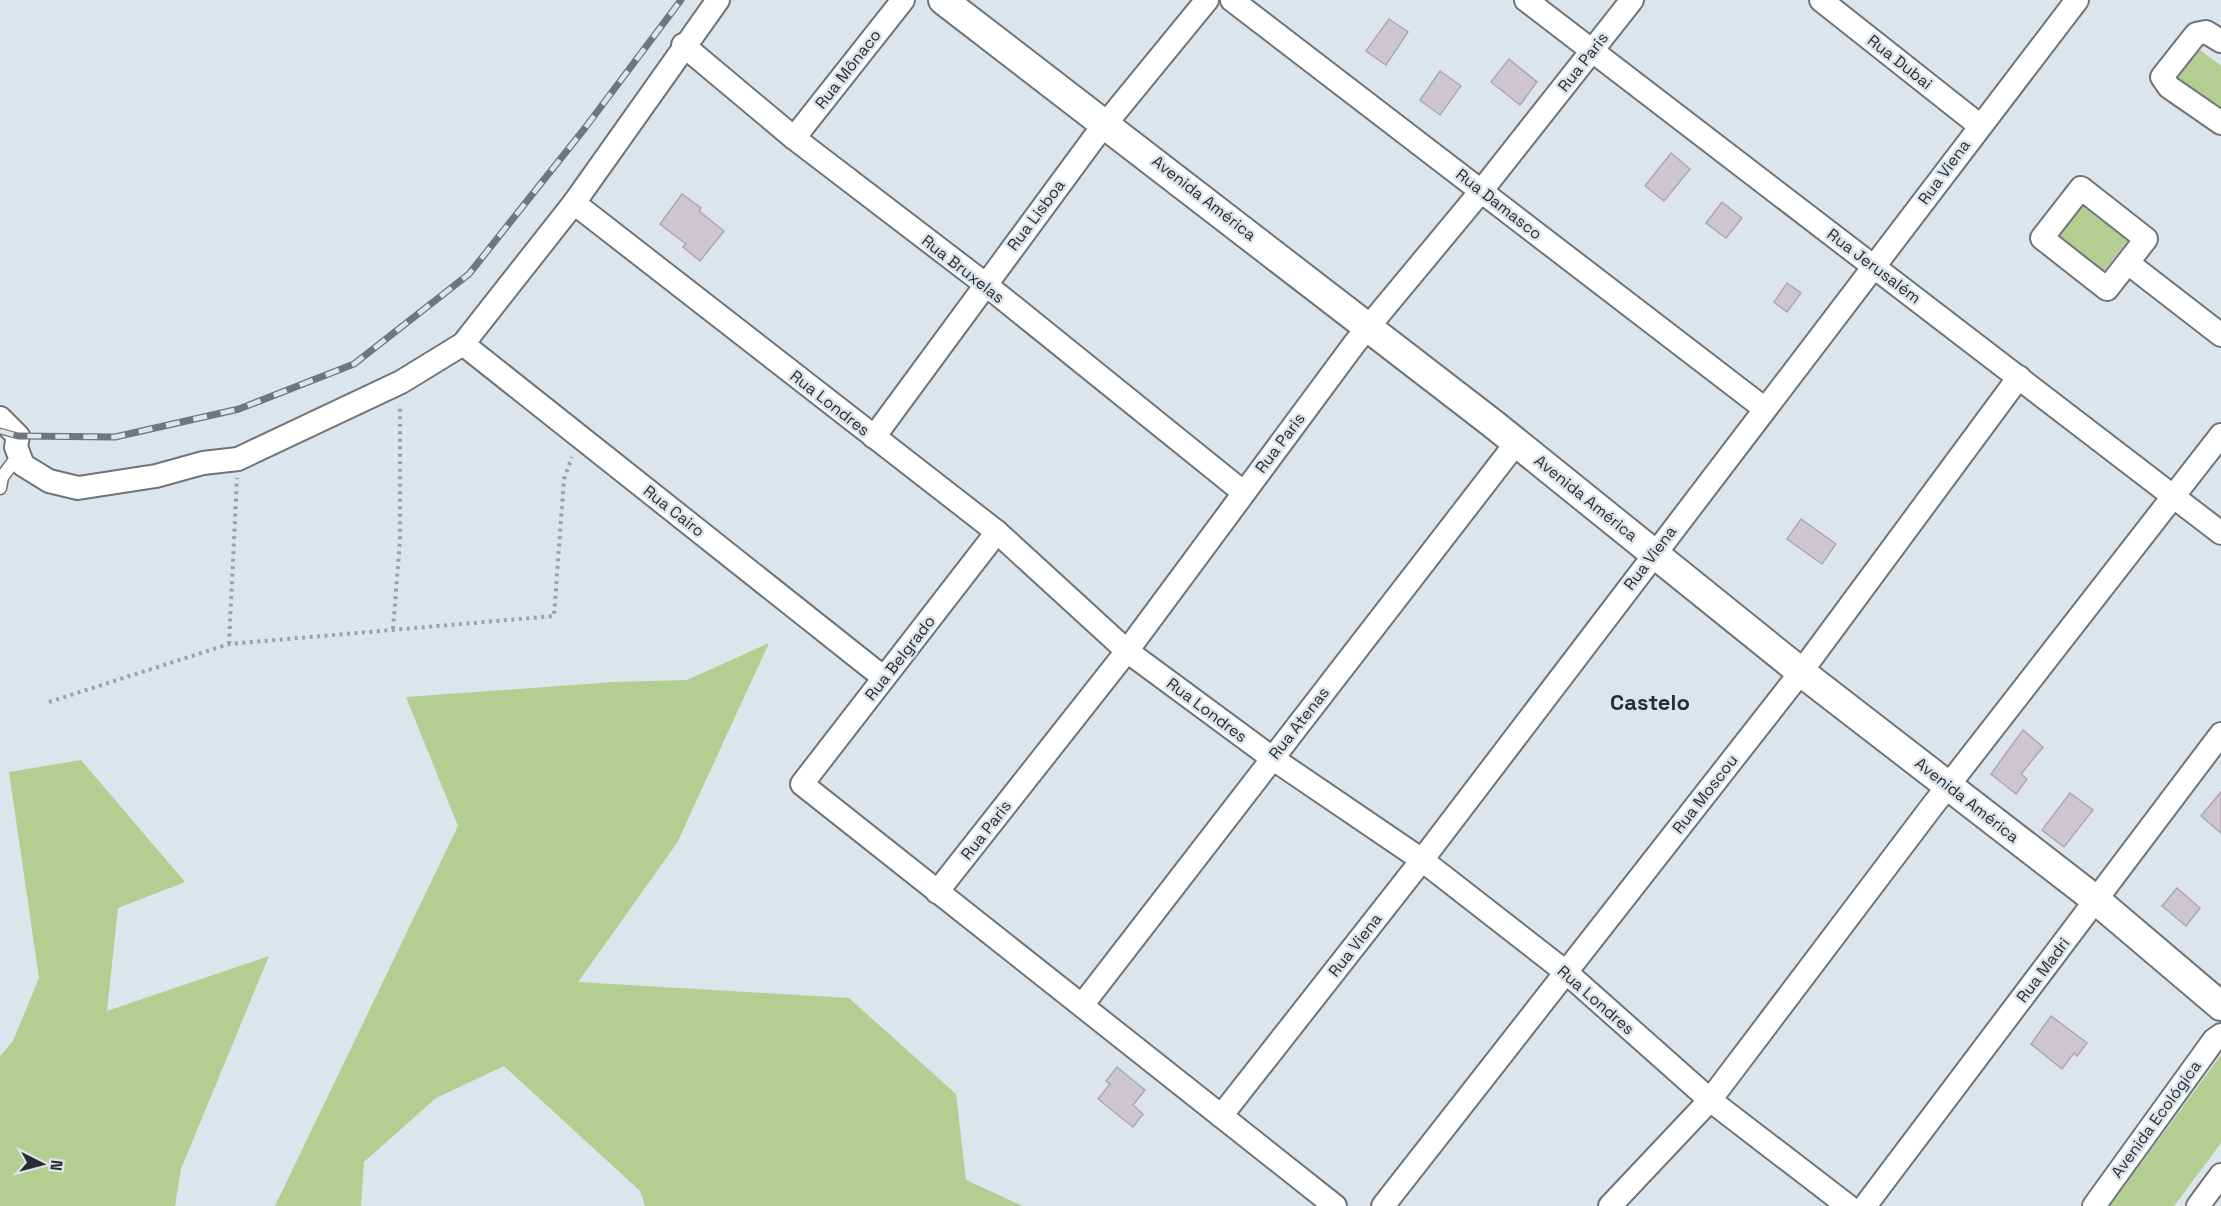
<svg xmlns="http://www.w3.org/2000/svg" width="2221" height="1206" font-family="'Space Grotesk',sans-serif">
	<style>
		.green { fill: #b4ce91 }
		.building { fill: #cdc6cd; stroke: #aea7ae; stroke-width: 1.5 }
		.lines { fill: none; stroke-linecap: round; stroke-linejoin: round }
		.service-casing { stroke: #6d757a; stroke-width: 15 }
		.minor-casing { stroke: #6d757a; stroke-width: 26 }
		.tertiary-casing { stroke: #6d757a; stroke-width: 32 }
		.path { stroke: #9ba2a7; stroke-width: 4; stroke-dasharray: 3 4.5; stroke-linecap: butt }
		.service { stroke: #fff; stroke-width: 12 }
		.minor { stroke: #fff; stroke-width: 22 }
		.tertiary { stroke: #fff; stroke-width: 28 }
		.rail-casing { stroke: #70767a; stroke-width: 7 }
		.rail { stroke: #dce5eb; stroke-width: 4.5; stroke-dasharray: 14; stroke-linecap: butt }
		.labels { text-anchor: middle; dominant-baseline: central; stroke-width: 5; stroke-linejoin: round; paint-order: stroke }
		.street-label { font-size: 16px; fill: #2a2d30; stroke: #dce5eb }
		.district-label { font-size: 22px; font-weight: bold; fill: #2a2d30; stroke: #dce5eb }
	</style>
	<rect width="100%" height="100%" fill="#dce5eb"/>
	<g class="green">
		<polygon points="2199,49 2221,66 2221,116 2173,83"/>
		<polygon points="2083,202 2129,239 2104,271 2057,235"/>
		<polygon points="769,643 677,843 578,982 849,998 956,1094 966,1180 1023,1206 645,1206 640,1191 504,1066 436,1098 364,1162 361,1206 275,1206 458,826 406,697 614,682 687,680"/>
		<polygon points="81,760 185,882 118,908 107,1011 269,956 181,1169 175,1206 0,1206 0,1056 13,1041 39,978 9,772"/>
		<polygon points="2221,1055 2221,1143 2174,1206 2110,1206"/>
	</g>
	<g class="building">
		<polygon points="1389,19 1408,32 1386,65 1366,51"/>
		<polygon points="1509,59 1537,82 1520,105 1491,82"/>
		<polygon points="1440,71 1461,86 1440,115 1420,100"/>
		<polygon points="1671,153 1690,169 1664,201 1645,186"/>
		<polygon points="682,194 701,208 699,211 724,231 700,261 683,247 686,244 660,224"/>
		<polygon points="1722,202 1742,218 1726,238 1706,223"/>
		<polygon points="1787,283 1801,293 1787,312 1774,302"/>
		<polygon points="1801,519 1836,544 1822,564 1787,539"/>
		<polygon points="2023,730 2043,747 2021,774 2027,779 2016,794 1991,774"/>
		<polygon points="2221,792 2221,833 2201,816"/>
		<polygon points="2070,793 2093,810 2064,847 2042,830"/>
		<polygon points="2177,888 2200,908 2186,926 2162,906"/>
		<polygon points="2051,1016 2087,1043 2077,1056 2074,1053 2062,1069 2031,1044"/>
		<polygon points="1117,1067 1145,1090 1133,1105 1143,1114 1133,1127 1098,1099 1110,1084 1106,1081"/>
	</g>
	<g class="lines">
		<g class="service-casing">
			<polyline id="service" points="0,488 2,477 18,456"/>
		</g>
		<g class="minor-casing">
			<g id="minor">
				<polyline points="1232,0 1765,409"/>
				<polyline points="1526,0 2221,533"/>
				<polyline points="1821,0 1979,125"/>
				<polyline points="2221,41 2206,32 2196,34 2162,77 2169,87 2221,123"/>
				<polyline points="683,45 794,138 985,284 1243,492"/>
				<polyline points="794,138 903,0"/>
				<polygon points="2081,188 2146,239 2107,289 2042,238"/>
				<polyline points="574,203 997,532 1127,651 1272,758 1422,860 1567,973 1710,1100 1848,1206"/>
				<polyline points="2128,263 2221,335"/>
				<polyline points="463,344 884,678"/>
				<polyline points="0,418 18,436 16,447 23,465 49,481 78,488 156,476 203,463 238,459 401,382 463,344 574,203 718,0"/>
				<polyline points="874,437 1094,138 1207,0"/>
				<polyline points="997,532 802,784 1335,1206"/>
				<polyline points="937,892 1127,651 1355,343 1482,190 1632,0"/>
				<polyline points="1083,1004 1517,442"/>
				<polyline points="1221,1116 1422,860 2077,0"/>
				<polyline points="1383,1206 1801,672 2019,377"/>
				<polyline points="1610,1206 1710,1100 1930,809 2221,435"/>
				<polyline points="1865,1206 2221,734"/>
				<polyline points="2094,1206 2214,1040 2221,1035"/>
				<polyline points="2198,1206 2221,1175"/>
			</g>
		</g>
		<g class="tertiary-casing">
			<polyline id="tertiary" points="943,0 1492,423 1801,672 2096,900 2221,1006"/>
		</g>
		<g class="path">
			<polyline points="393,629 400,540 400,404"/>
			<polyline points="229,644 237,478"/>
			<polyline points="49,702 229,644 554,616 564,479 572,457"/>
		</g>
		<use href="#service" class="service"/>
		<use href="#minor" class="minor"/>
		<use href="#tertiary" class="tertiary"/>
		<g class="rail-casing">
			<polyline id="rail" points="0,431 18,436 115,437 239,409 354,364 469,274 585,128 681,0"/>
		</g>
		<use href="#rail" class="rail"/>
	</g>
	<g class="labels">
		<g class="street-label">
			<text transform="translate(1583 62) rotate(-52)">Rua Paris</text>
			<text transform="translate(1900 62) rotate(38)">Rua Dubai</text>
			<text transform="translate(848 69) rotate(-52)">Rua Mônaco</text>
			<text transform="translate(1944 172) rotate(-54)">Rua Viena</text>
			<text transform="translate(1204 198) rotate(38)">Avenida América</text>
			<text transform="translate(1499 204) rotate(38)">Rua Damasco</text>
			<text transform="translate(1036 215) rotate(-53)">Rua Lisboa</text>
			<text transform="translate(1874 266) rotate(37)">Rua Jerusalém</text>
			<text transform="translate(963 269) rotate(38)">Rua Bruxelas</text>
			<text transform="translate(830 403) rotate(38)">Rua Londres</text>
			<text transform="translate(1280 443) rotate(-53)">Rua Paris</text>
			<text transform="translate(1586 498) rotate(39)">Avenida América</text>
			<text transform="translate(674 511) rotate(38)">Rua Cairo</text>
			<text transform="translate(1650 558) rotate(-53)">Rua Viena</text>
			<text transform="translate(900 658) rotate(-52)">Rua Belgrado</text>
			<text transform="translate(1207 710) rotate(37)">Rua Londres</text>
			<text transform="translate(1299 723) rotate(-52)">Rua Atenas</text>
			<text transform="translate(1705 794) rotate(-52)">Rua Moscou</text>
			<text transform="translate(1967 800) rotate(38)">Avenida América</text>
			<text transform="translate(986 830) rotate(-52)">Rua Paris</text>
			<text transform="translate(1355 945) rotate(-52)">Rua Viena</text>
			<text transform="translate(2043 970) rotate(-53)">Rua Madri</text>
			<text transform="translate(1596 1000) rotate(41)">Rua Londres</text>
			<text transform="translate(2156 1119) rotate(-54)">Avenida Ecológica</text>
		</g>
		<g class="district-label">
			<text x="1650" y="702">Castelo</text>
		</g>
	</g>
	<g transform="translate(42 1164) rotate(96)" stroke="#dce5eb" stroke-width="4.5" paint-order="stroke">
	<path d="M0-4.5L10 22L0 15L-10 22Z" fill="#2a2d30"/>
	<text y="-9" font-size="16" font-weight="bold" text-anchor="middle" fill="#2a2d30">N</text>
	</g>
</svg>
